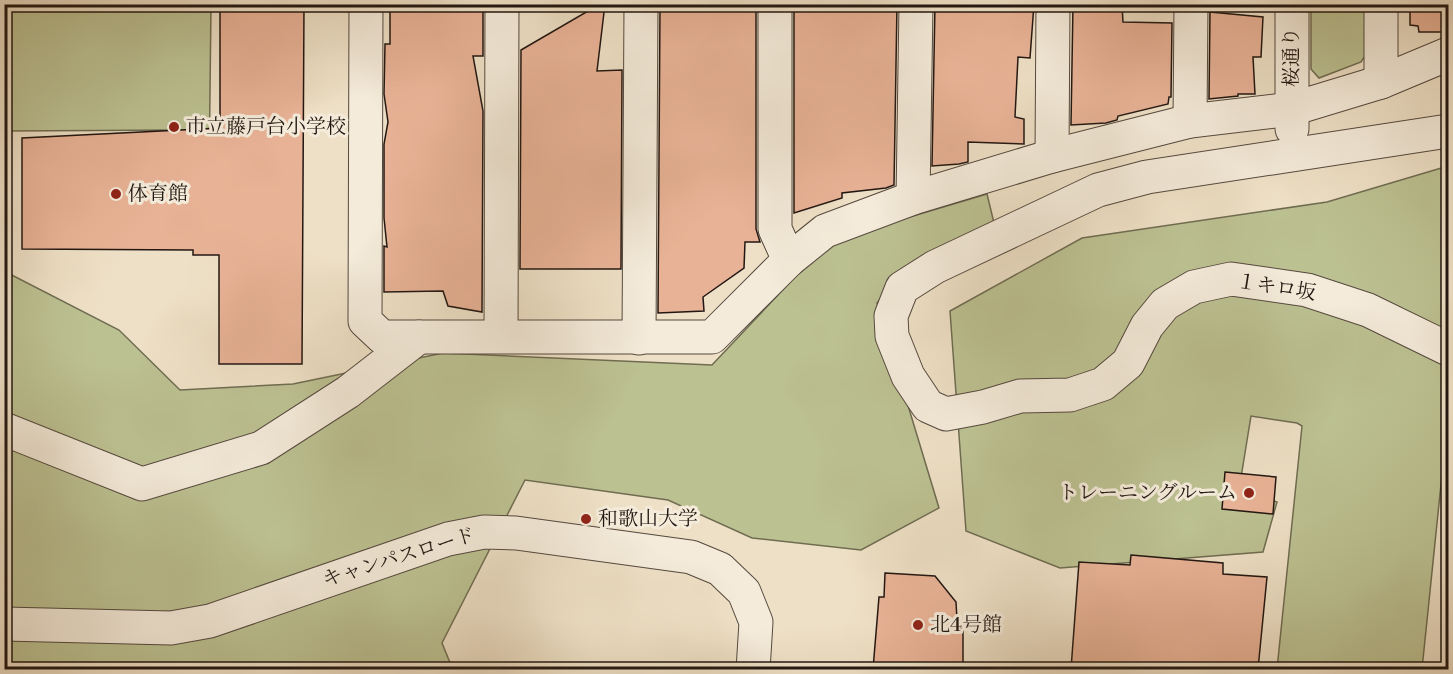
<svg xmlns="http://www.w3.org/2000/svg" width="1453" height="674" font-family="'Libre Bodoni','Noto Serif JP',serif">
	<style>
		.green { fill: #bcc192; stroke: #6f6c52; stroke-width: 1.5 }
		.building { fill: #e8b296; stroke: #221712; stroke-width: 1.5 }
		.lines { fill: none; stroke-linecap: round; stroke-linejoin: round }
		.minor-casing { stroke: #55493f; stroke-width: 35 }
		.minor { stroke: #f4ebda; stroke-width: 33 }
		.poi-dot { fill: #8f2418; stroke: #f4ebda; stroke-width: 2 }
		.labels { text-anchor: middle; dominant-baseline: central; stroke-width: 6; stroke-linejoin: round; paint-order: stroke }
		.street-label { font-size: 20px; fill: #221712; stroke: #f4ebda }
		.poi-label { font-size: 20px; fill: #221712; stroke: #f4ebda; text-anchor: start }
	</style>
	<rect width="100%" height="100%" fill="#eee0c6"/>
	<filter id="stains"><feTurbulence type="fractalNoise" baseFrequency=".00333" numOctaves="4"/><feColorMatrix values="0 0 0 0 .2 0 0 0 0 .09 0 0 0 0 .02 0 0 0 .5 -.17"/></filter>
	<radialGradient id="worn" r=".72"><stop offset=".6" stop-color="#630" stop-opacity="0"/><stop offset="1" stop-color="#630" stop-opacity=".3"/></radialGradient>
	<g class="green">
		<polygon points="4,5 211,5 209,178 182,130 5,131"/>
		<polygon points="1311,5 1368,5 1367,53 1361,62 1319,78 1311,69"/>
		<polygon points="1448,166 1448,465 1443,465 1422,669 1277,669 1302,426 1297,423 1251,416 1239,490 1277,502 1263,552 1060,568 966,531 950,311 1082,238 1327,202"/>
		<polygon points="987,194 994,223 899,277 877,303 939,508 861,550 752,538 668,500 525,480 442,643 453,670 5,669 4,271 119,330 180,390 293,384 443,353 712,365 809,262 839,238"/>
	</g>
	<g class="building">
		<polygon points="220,4 304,4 302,364 219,364 219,255 193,255 193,250 22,249 22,138 220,128"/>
		<polygon points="483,4 483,56 473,56 483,111 482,312 448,306 443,291 384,292 384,246 387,247 384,218 384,144 388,122 384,94 385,44 390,44 390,5"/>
		<polygon points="600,4 605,4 597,71 622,70 621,269 520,269 521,50"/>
		<polygon points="679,4 756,4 756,229 760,242 745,242 744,268 703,297 704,311 658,313 660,7"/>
		<polygon points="794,4 897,4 894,185 886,188 842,193 842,198 794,213"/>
		<polygon points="935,4 1034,4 1030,58 1018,57 1015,117 1024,119 1024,144 968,142 968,162 959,164 932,166"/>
		<polygon points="1073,4 1122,4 1123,22 1172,23 1171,97 1169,97 1168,104 1118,116 1117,120 1106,123 1071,125"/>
		<polygon points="1410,5 1447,6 1447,32 1419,32 1418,26 1410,25"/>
		<polygon points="1210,12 1263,17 1261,57 1253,57 1255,94 1238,94 1238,96 1209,99"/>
		<polygon points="1225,472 1276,477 1273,514 1222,509"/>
		<polygon points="1131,555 1223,563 1223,574 1267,577 1258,669 1071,669 1079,562 1130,565"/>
		<polygon points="885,573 935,576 956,602 957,620 963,630 963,669 873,669 879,597 884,597"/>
	</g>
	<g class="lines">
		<g class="minor-casing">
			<g id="minor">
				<polyline points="366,4 365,321 382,337 712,337 789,260 825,231 913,198 1052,156 1190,121 1292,109 1381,82 1448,54"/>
				<polyline points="775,4 775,229 789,260"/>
				<polyline points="1292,4 1292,129"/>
				<polyline points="1381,82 1381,4"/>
				<polyline points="1190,121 1191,4"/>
				<polyline points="1448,131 1147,177 1098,190 935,267 902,288 891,316 892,336 908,376 928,406 946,414 983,407 1020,396 1070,395 1103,384 1128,363 1147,326 1165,304 1194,287 1231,279 1307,290 1368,310 1448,349"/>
				<polyline points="1052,156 1053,4"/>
				<polyline points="913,198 916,4"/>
				<polyline points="501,336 502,4"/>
				<polyline points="639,338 641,4"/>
				<polyline points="4,429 142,484 261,448 348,392 419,337"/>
				<polyline points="4,624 171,628 210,621 448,539 484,532 516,533 691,557 720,569 744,592 756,622 753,670"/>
			</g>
		</g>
		<use href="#minor" class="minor"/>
	</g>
	<g class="poi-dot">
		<circle cx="174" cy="127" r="6"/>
		<circle cx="116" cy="194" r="6"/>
		<circle cx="1249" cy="493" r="6"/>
		<circle cx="586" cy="519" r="6"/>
		<circle cx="918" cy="625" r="6"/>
	</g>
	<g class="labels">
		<g class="street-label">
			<text transform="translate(1292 57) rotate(-90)">桜通り</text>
			<text transform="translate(1276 288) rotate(9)">１キロ坂</text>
			<text transform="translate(399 558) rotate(-17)">キャンパスロード</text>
		</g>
		<g class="poi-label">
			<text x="186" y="127">市立藤戸台小学校</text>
			<text x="128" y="194">体育館</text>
			<text x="1237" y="493" text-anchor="end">トレーニングルーム</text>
			<text x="598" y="519">和歌山大学</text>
			<text x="930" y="625">北4号館</text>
		</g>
	</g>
	<rect width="1453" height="674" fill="none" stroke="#eee0c6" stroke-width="24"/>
	<rect x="6" y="6" width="1441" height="662" fill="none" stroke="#221712" stroke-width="3"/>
	<rect x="12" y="12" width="1429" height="650" fill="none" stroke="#221712" stroke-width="1.5"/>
	<rect width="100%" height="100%" filter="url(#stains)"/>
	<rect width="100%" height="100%" fill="url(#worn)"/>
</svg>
